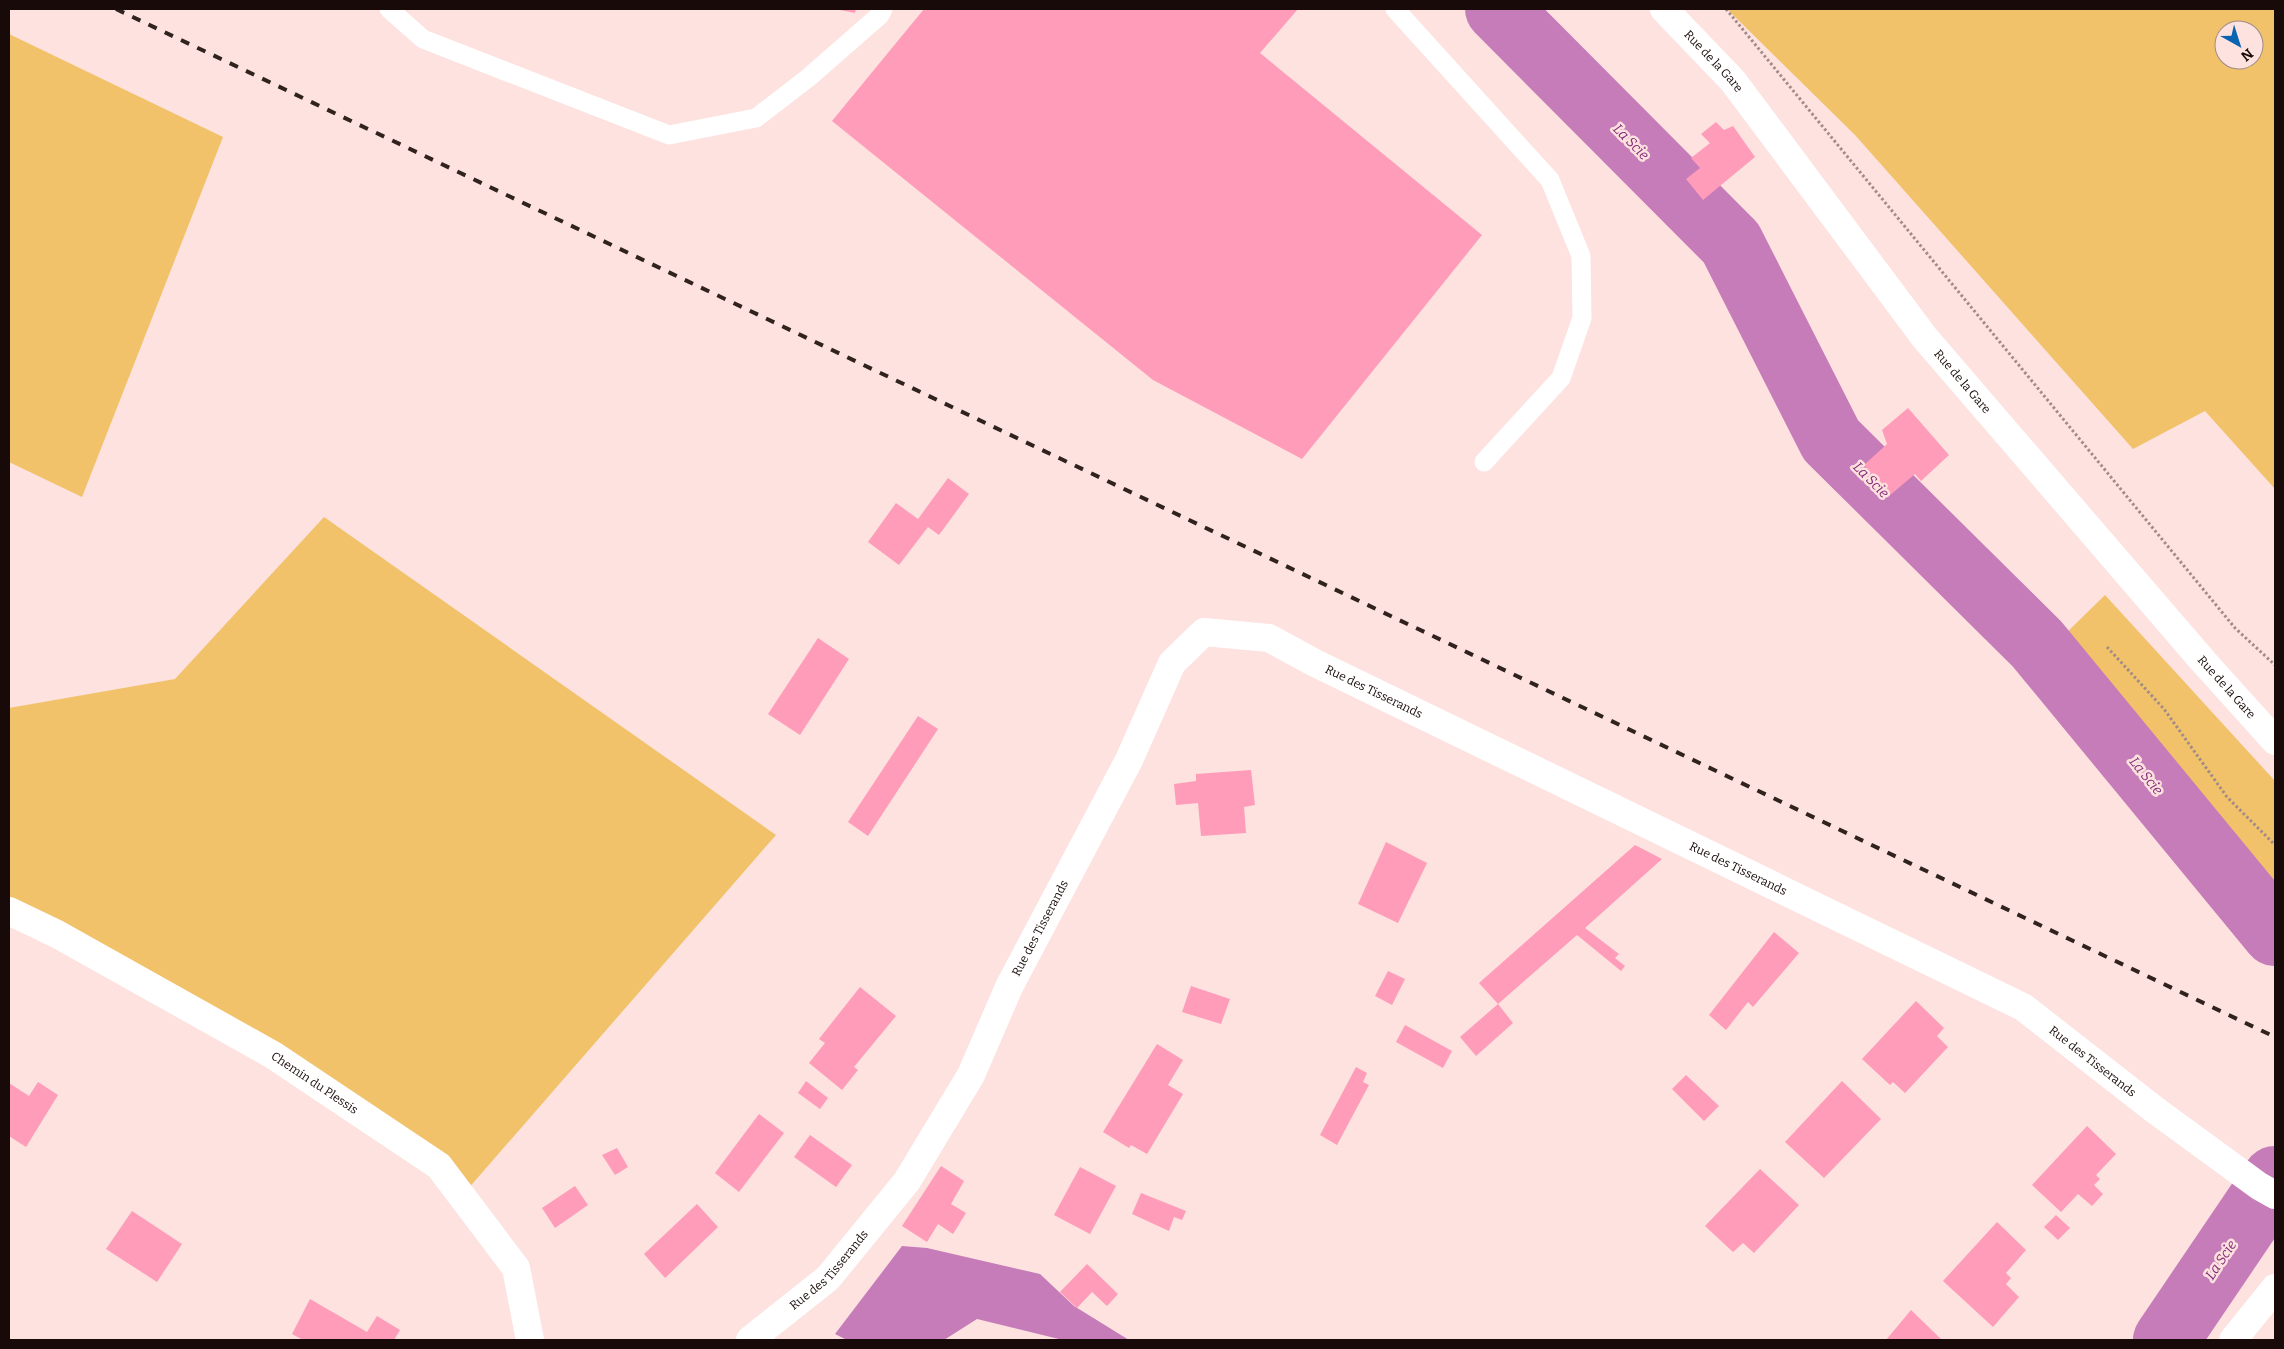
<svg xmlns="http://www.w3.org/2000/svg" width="2284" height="1349" font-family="Bitter,serif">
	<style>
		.green { fill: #f1c26a; fill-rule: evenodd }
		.water { fill: #c67cb9 }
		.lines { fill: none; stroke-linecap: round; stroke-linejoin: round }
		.river { stroke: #c67cb9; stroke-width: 66 }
		.building { fill: #ff9cba }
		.path { stroke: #a18b89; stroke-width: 3; stroke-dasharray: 2.5 2.5; stroke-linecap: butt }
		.lane { stroke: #fff; stroke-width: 19 }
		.street { stroke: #fff; stroke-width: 28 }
		.secondary { stroke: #fff; stroke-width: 28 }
		.rail { stroke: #30221f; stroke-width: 4; stroke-dasharray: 9 9; stroke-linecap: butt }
		.labels { text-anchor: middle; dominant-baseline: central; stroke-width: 5; stroke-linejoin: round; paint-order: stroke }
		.street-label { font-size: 12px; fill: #170a08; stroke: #fde2df }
		.water-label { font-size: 14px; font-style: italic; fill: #842b79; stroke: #fde2df }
	</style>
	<rect width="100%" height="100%" fill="#fde2df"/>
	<g class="green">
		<path d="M1727,9H2275V489L2205,411L2133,449L1855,135ZM2224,30H2254V60H2224Z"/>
		<polygon points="9,34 223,137 82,497 9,462"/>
		<polygon points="324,517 776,835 467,1190 9,908 9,708 175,679"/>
		<polygon points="2105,595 2275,781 2275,898 2170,793 2056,643"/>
	</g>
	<polygon class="water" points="902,1246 927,1248 1040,1274 1074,1306 1129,1340 1063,1340 977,1319 944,1340 847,1340 835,1334"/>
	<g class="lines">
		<g class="river">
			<polyline points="1498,9 1731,243 1831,440 2037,644 2275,933"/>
			<polyline points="2166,1340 2275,1179"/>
		</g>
	</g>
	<g class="building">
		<polygon points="835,9 856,9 855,13"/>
		<polygon points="924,9 1298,9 1260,53 1482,235 1302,459 1153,380 832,121"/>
		<polygon points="1716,122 1724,130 1733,126 1755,157 1703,200 1686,179 1700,168 1691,158 1710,143 1701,134"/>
		<polygon points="1908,408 1949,455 1921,481 1915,474 1889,496 1864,465 1887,444 1882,430"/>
		<polygon points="948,478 969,494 939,535 928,527 899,565 868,542 896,503 918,519"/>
		<polygon points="818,638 849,659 800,735 768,714"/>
		<polygon points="918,716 938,729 868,836 848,822"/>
		<polygon points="1251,770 1255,805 1244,807 1246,833 1201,836 1198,803 1176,805 1174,784 1196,781 1196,774"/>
		<polygon points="1386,842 1427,863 1398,923 1358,904"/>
		<polygon points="1635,845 1662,859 1585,928 1619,954 1615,958 1625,966 1621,971 1577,935 1498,1004 1479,983"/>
		<polygon points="1774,932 1799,953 1753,1007 1748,1002 1726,1030 1709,1015"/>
		<polygon points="1388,971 1405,979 1392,1005 1375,996"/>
		<polygon points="1191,986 1230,999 1221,1024 1182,1012"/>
		<polygon points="860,987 896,1016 854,1067 858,1070 842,1090 809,1063 825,1043 819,1039"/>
		<polygon points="1916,1001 1944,1028 1937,1036 1948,1047 1905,1093 1893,1082 1890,1085 1862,1059"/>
		<polygon points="1498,1004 1513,1023 1476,1056 1460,1037"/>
		<polygon points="1405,1025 1452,1051 1443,1068 1396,1042"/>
		<polygon points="1157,1044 1183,1060 1168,1085 1183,1094 1147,1154 1131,1145 1129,1148 1103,1132"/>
		<polygon points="1356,1067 1367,1073 1363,1082 1369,1085 1337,1145 1320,1135"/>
		<polygon points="1686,1075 1719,1106 1704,1121 1672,1089"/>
		<polygon points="806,1081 828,1098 820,1109 798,1093"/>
		<polygon points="1842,1081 1881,1119 1824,1178 1785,1142"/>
		<polygon points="38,1082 58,1095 26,1147 9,1136 9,1083 29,1096"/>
		<polygon points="759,1114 784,1133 739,1192 715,1173"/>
		<polygon points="2087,1126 2116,1154 2096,1175 2100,1179 2094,1185 2103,1194 2092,1206 2078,1194 2061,1212 2032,1185"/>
		<polygon points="810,1135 852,1165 836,1187 794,1157"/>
		<polygon points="617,1148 628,1167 615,1175 602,1155"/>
		<polygon points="941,1166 964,1181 951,1204 966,1213 953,1234 938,1224 927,1242 902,1226"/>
		<polygon points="1080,1167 1116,1186 1090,1234 1054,1215"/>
		<polygon points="1760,1169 1799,1205 1754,1253 1743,1243 1733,1252 1705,1226"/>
		<polygon points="575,1186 588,1205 555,1228 542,1208"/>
		<polygon points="1141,1193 1186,1211 1182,1220 1174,1217 1169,1231 1132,1214"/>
		<polygon points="697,1204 718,1227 665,1278 644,1254"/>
		<polygon points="132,1211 182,1244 157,1282 106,1249"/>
		<polygon points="2056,1215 2070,1228 2058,1240 2044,1227"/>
		<polygon points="1997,1222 2026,1250 2006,1273 2011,1278 2006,1284 2019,1297 1993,1327 1943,1281"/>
		<polygon points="1087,1264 1118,1294 1107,1306 1092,1292 1077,1308 1060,1292"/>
		<polygon points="310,1299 367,1332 377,1316 400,1330 394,1340 303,1340 292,1334"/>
		<polygon points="1911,1310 1942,1340 1886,1340"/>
	</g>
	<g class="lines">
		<g class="path">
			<polyline points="1726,9 2235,628 2275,665"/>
			<polyline points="2107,647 2164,709 2227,797 2275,845"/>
		</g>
		<g class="lane">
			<polyline points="389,9 423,39 669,135 756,118 808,78 880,15 883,9"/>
			<polyline points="1395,9 1550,180 1581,256 1582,318 1561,378 1484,462"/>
		</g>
		<g class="street">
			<path id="s1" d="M9,911L57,934L273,1055L439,1166L516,1268L530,1340"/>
			<path id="s2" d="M750,1340L828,1278L907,1181L971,1075L1009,987L1129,760L1172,663L1204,632L1269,638L1315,663L2023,1007L2155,1110L2259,1186L2275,1195"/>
			<polyline points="2233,1340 2275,1288"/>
		</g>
		<path class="secondary" id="s3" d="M1664,9L1733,81L1925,338L2203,661L2275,741"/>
		<polyline class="rail" points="116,9 2275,1037"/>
	</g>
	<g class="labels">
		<g class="street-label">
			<text stroke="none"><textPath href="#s3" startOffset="72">Rue de la Gare</textPath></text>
			<text stroke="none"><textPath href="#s3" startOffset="478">Rue de la Gare</textPath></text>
			<text stroke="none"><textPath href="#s3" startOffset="882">Rue de la Gare</textPath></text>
			<text stroke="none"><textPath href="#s2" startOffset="1035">Rue des Tisserands</textPath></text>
			<text stroke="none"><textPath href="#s2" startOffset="1440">Rue des Tisserands</textPath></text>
			<text stroke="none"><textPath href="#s2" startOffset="511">Rue des Tisserands</textPath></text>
			<text stroke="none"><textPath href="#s2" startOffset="1845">Rue des Tisserands</textPath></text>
			<text stroke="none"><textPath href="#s1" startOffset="351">Chemin du Plessis</textPath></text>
			<text stroke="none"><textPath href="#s2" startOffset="106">Rue des Tisserands</textPath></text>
		</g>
		<g class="water-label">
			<text transform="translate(1631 142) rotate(45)">La Scie</text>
			<text transform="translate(1871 480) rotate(45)">La Scie</text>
			<text transform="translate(2146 776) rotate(51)">La Scie</text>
			<text transform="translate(2221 1260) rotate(-56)">La Scie</text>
		</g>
	</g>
	<rect width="2284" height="1349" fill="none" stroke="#170a08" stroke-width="20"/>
	<g transform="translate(2239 45) rotate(141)"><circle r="24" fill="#fde2df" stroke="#a18c89"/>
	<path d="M0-4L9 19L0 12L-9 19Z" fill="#0b64b1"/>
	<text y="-8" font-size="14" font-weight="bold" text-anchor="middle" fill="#170a08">N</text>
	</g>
</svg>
